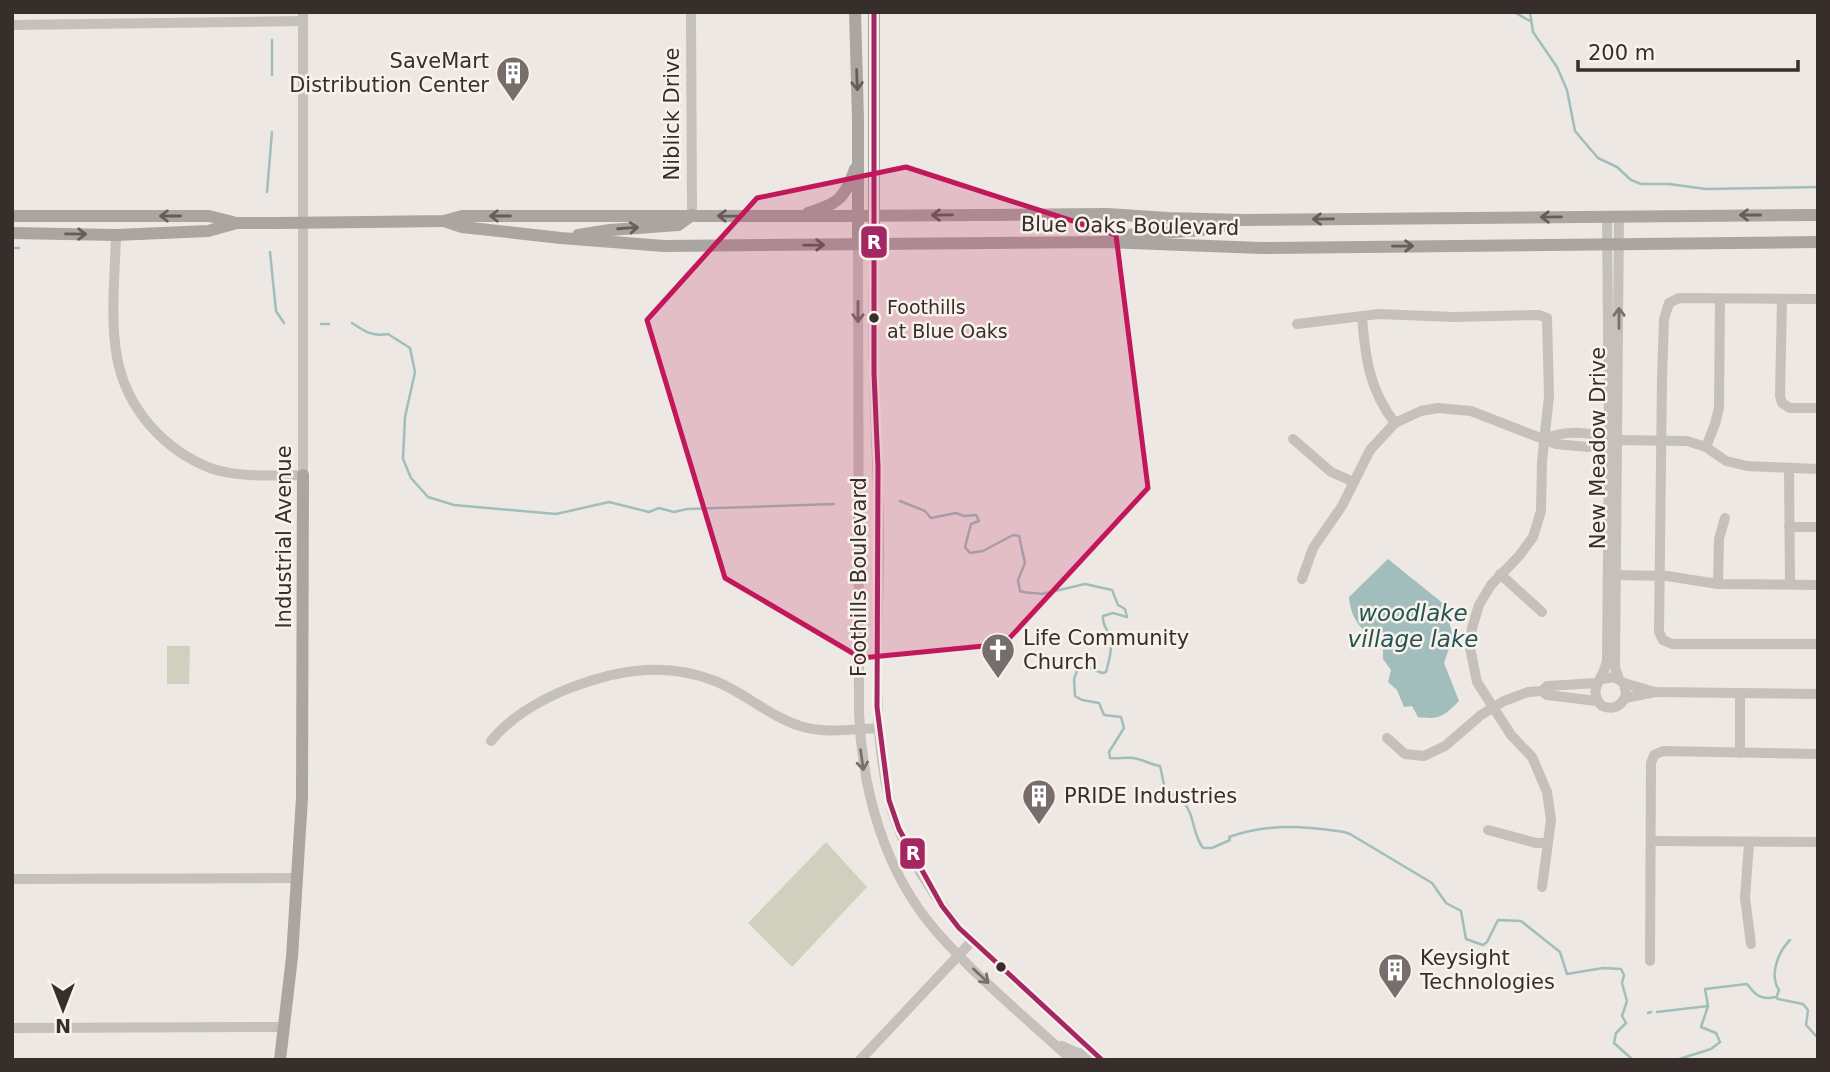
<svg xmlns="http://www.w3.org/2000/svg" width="1830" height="1072" font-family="'DejaVu Sans',sans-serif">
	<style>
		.green { fill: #cfd1be }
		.water { fill: #a1bebc }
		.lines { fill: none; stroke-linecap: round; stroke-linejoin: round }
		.stream { stroke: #a1bebc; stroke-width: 2.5 }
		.minor { stroke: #c6c0bc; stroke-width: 10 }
		.major { stroke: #aba5a1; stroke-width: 12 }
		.major-bridge { stroke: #aba5a1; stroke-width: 12 }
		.bus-1-casing { stroke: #f9f2eb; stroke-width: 10 }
		.bus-1 { stroke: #a42764; stroke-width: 5 }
		.oneway { stroke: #655d5a }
		.oneway2 { stroke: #776f6c }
		.marked { fill: #c2185b; fill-opacity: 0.2; stroke: #c2185b; stroke-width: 5; stroke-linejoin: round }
		.bus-dot { fill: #372d2a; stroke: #f9f2eb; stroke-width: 2.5 }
		.labels { text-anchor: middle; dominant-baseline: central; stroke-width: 5; stroke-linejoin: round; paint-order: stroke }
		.bus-label { font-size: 19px; fill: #372d2a; stroke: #f9f2eb; text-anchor: start }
		.poi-label { font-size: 21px; fill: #372d2a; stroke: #f9f2eb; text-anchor: start }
		.street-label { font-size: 21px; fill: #372d2a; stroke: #f9f2eb }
		.water-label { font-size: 23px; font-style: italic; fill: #235555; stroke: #f9f2eb }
		.line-badge { stroke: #f9f2eb; stroke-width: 2.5 }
		.badge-label { font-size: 19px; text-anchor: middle; font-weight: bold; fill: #fff }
	</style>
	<rect width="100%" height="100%" fill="#ede8e3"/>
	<g class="green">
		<polygon points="167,646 190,646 189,684 167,684"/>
		<polygon points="826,842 867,887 792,967 748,923"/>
	</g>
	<path class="water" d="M1388,559L1445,605L1453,637L1444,663L1459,701C1444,716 1440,720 1418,717L1412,706L1404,707L1397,690L1388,682L1391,670L1383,659V646C1364,632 1351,622 1349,597Z"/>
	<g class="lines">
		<g class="stream">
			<polyline points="1514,12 1530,21"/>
			<polyline points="1530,12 1533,32 1557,67 1567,90 1575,131 1598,158 1617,167 1631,180 1641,184 1669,184 1706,189 1818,187"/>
			<polyline points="272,40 272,75"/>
			<polyline points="267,192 272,132"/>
			<polyline points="12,248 19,248"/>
			<polyline points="270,252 276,311 284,323"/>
			<path d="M352,323C364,331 372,337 388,334L410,348L415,372L405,417L403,459L411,478L428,497L454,505L556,514L609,502L649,512L659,508L674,512L687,509L834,504"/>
			<polyline points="321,324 329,324"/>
			<path d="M900,501L925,511L931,518L956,513L964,516L976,515L979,521L971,524L965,547L970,553L983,551L1013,535L1019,536L1025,563L1018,580L1020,591C1028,594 1035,592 1042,594L1085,584L1112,590L1118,605L1125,609L1127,617L1113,613L1103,616C1102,626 1108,629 1110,637C1113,648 1109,662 1106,672L1102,673L1085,666L1078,668L1074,679L1075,696L1082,700L1099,703L1104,715L1121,717L1124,728L1109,752L1110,758C1118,759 1125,757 1133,758C1142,759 1149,764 1160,766L1165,789C1170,793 1178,797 1183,802C1195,814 1192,834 1203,848H1212L1230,840L1229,837C1268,823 1304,826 1344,832L1350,834L1432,883L1446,903L1461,911L1466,939L1483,945L1487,942L1498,920L1521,921L1560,952L1567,974L1603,968L1621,969L1624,975L1622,983L1627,1001L1622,1016L1626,1023L1616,1033L1614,1043L1633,1060"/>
			<path d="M1777,996L1779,990C1769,975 1778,952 1790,940"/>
			<polyline points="1657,1012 1708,1006"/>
			<polyline points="1648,1013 1651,1012"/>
			<path d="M1676,1060L1711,1049L1720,1042L1716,1033L1701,1027L1708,1006L1705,989L1747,984C1756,996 1761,1000 1776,997L1778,999L1803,1004L1808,1010L1806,1025L1818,1038"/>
		</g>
		<g class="minor">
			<polyline points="691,12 692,215"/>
			<polyline points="12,25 303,21"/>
			<polyline points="1619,216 1615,668 1619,679"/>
			<path d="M116,235C115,273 110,319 117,357C126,408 164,451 213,469C242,478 274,475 303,475V12"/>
			<path d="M858,244L859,712C862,790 884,871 936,931C977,978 1026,1018 1072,1060"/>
			<path d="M874,244C874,286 873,329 874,371C875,429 879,487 879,545C879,629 870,716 889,799C899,845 930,891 959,928L1102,1060"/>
			<polyline points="1782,299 1780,396 1782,403 1790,408 1818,408"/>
			<polyline points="1818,299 1679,298 1669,303 1664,319 1662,378 1659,632 1663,640 1672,644 1818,644"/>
			<path d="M1362,316C1365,356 1369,390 1395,423"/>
			<polyline points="1297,324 1379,314 1453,317 1539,315 1547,318 1549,396 1542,461 1541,511 1533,537 1519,556 1491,585 1479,605 1472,628 1470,648 1477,682 1511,735 1532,757 1547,792 1551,820 1542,887"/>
			<polyline points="1293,439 1331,472 1354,482"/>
			<path d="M1545,439C1564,430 1591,431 1609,440"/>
			<polyline points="1706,447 1715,424 1719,408 1720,299"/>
			<polyline points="1789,469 1790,584"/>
			<polyline points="1789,527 1818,527"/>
			<polyline points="1500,574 1542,612"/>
			<polyline points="1612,575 1667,576 1718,584 1818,585"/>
			<polyline points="1302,579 1313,548 1342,506 1370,450 1395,423 1421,411 1438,408 1471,411 1556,444 1587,447 1618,440 1687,441 1706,447 1726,461 1747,466 1818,469"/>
			<polyline points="1718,584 1719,539 1725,518"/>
			<path d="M1602,679L1614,677L1624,683L1626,695C1621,707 1613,710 1602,706C1586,689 1604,680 1607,660L1609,440L1607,216"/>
			<polyline points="1624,683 1655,692 1818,694"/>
			<polyline points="1542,691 1547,695 1597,701"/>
			<polyline points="1625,698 1655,692"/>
			<polyline points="1387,738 1405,754 1424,756 1445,746 1481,715 1504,701 1528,692 1542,691 1547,686 1597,683"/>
			<path d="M491,741C510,718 534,704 560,692C611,671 662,660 715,681C745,693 769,716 800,726C825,734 853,729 879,728"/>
			<polyline points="1740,753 1740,693"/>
			<polyline points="1488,830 1536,843 1548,843"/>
			<polyline points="1651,841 1818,842"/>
			<polyline points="1749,843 1745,898 1751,944"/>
			<polyline points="12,879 298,878"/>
			<polyline points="1650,961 1651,763 1654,755 1663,751 1818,754"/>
			<polyline points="12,1028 284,1027"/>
			<polyline points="1062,1046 1078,1053 1097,1055"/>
			<polyline points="860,1060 972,941"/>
		</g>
		<g class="major">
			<polyline points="855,12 858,119 858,244"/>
			<polyline points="874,12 874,244"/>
			<path d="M808,213C838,203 844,200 855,169"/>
			<polyline points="12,216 209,216 233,222"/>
			<polyline points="444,221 462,227 561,238 664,246 1105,242 1261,248 1818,242"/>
			<polyline points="367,222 444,221 462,216 840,216 1107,214 1168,218 1244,220 1818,215"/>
			<polyline points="12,233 116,235 208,231 237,223 278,223"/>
			<polyline points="578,235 610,230 678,225 692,215"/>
			<path d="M1121,242L1128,235C1164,231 1199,234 1234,223"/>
			<polyline points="280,1060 292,957 302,798 303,475"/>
		</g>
		<polyline class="major-bridge" points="278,223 367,222"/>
		<g class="bus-1-casing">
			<polyline id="bus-1" points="874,12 874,373 878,467 877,707 889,800 899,829 942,906 959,928 1102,1060"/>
		</g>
		<use href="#bus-1" class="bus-1"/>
	</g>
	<defs><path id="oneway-shaft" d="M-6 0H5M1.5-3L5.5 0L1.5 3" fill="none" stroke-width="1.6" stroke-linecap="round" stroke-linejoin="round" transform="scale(1.75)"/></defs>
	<g class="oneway">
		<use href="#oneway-shaft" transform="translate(857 80) rotate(88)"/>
		<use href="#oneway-shaft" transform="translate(942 215) rotate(179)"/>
		<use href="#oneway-shaft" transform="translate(1750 215) rotate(180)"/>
		<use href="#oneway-shaft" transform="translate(170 216) rotate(180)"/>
		<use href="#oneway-shaft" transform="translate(500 216) rotate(180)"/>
		<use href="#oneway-shaft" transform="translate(728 216) rotate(-179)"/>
		<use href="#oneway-shaft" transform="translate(1551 217) rotate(179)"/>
		<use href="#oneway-shaft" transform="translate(1323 219) rotate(179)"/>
		<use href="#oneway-shaft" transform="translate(628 228) rotate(-4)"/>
		<use href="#oneway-shaft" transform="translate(76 234) rotate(1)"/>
		<use href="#oneway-shaft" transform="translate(814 245) rotate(-1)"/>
		<use href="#oneway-shaft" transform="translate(1403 246) rotate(-1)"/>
	</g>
	<g class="oneway2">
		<use href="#oneway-shaft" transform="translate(858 312) rotate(90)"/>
		<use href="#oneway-shaft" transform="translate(1619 318) rotate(-90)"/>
		<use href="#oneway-shaft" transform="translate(862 760) rotate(82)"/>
		<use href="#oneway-shaft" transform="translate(981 976) rotate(43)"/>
	</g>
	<path class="marked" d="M906,167L1116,235L1148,488L1004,644L861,658L725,578L647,320L757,198Z"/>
	<defs>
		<g id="building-pin" transform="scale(1.75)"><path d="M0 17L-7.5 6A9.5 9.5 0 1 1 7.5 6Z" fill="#776e6b" stroke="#f9f2eb"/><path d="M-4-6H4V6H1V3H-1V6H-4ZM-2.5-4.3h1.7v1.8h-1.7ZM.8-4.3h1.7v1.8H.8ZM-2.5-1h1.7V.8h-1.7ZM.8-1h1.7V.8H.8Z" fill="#fff"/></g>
		<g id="church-pin" transform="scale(1.75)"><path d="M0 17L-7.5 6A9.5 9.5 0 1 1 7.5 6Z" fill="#776e6b" stroke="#f9f2eb"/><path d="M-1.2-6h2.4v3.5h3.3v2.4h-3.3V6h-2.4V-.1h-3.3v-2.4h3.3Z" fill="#fff"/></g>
	</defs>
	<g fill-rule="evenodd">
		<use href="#building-pin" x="513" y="73"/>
		<use href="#church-pin" x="998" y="650"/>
		<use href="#building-pin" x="1039" y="796"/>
		<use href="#building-pin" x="1395" y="970"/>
	</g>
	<g class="bus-dot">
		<circle cx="874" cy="318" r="6"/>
		<circle cx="1001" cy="967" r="6"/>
	</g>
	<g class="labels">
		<g class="bus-label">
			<text x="887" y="307">Foothills<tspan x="887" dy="24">at Blue Oaks</tspan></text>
		</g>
		<g class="poi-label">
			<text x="489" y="61" text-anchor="end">SaveMart<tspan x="489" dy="24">Distribution Center</tspan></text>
			<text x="1023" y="638">Life Community<tspan x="1023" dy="24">Church</tspan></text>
			<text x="1064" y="796">PRIDE Industries</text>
			<text x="1420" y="958">Keysight<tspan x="1420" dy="24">Technologies</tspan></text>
		</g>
		<g class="street-label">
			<text transform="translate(672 114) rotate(-90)">Niblick Drive</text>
			<text transform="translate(1130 226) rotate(1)">Blue Oaks Boulevard</text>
			<text transform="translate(1598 448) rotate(-90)">New Meadow Drive</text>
			<text transform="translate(284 537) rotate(-90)">Industrial Avenue</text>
			<text transform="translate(859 577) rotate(-90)">Foothills Boulevard</text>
		</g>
		<g class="water-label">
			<text x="1413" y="613">woodlake<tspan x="1413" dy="26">village lake</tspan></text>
		</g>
	</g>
	<g class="line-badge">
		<rect x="860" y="225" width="28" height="34" rx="7" fill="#a42764"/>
		<rect x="899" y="837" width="27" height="33" rx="7" fill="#a42764"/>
	</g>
	<g class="badge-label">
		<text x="874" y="249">R</text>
		<text x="913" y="860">R</text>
	</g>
	<rect width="1830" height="1072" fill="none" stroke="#372d2a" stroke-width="28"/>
	<g transform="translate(63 1009) rotate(180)" stroke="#f9f2eb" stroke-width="5" paint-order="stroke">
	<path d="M0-5L12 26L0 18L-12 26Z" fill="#372d2a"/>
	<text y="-10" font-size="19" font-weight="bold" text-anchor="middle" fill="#372d2a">N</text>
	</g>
	<path d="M1578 60v10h220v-10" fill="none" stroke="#372d2a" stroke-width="3.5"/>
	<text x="1588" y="60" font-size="21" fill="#372d2a" stroke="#f9f2eb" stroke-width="5" paint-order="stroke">200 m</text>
</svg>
